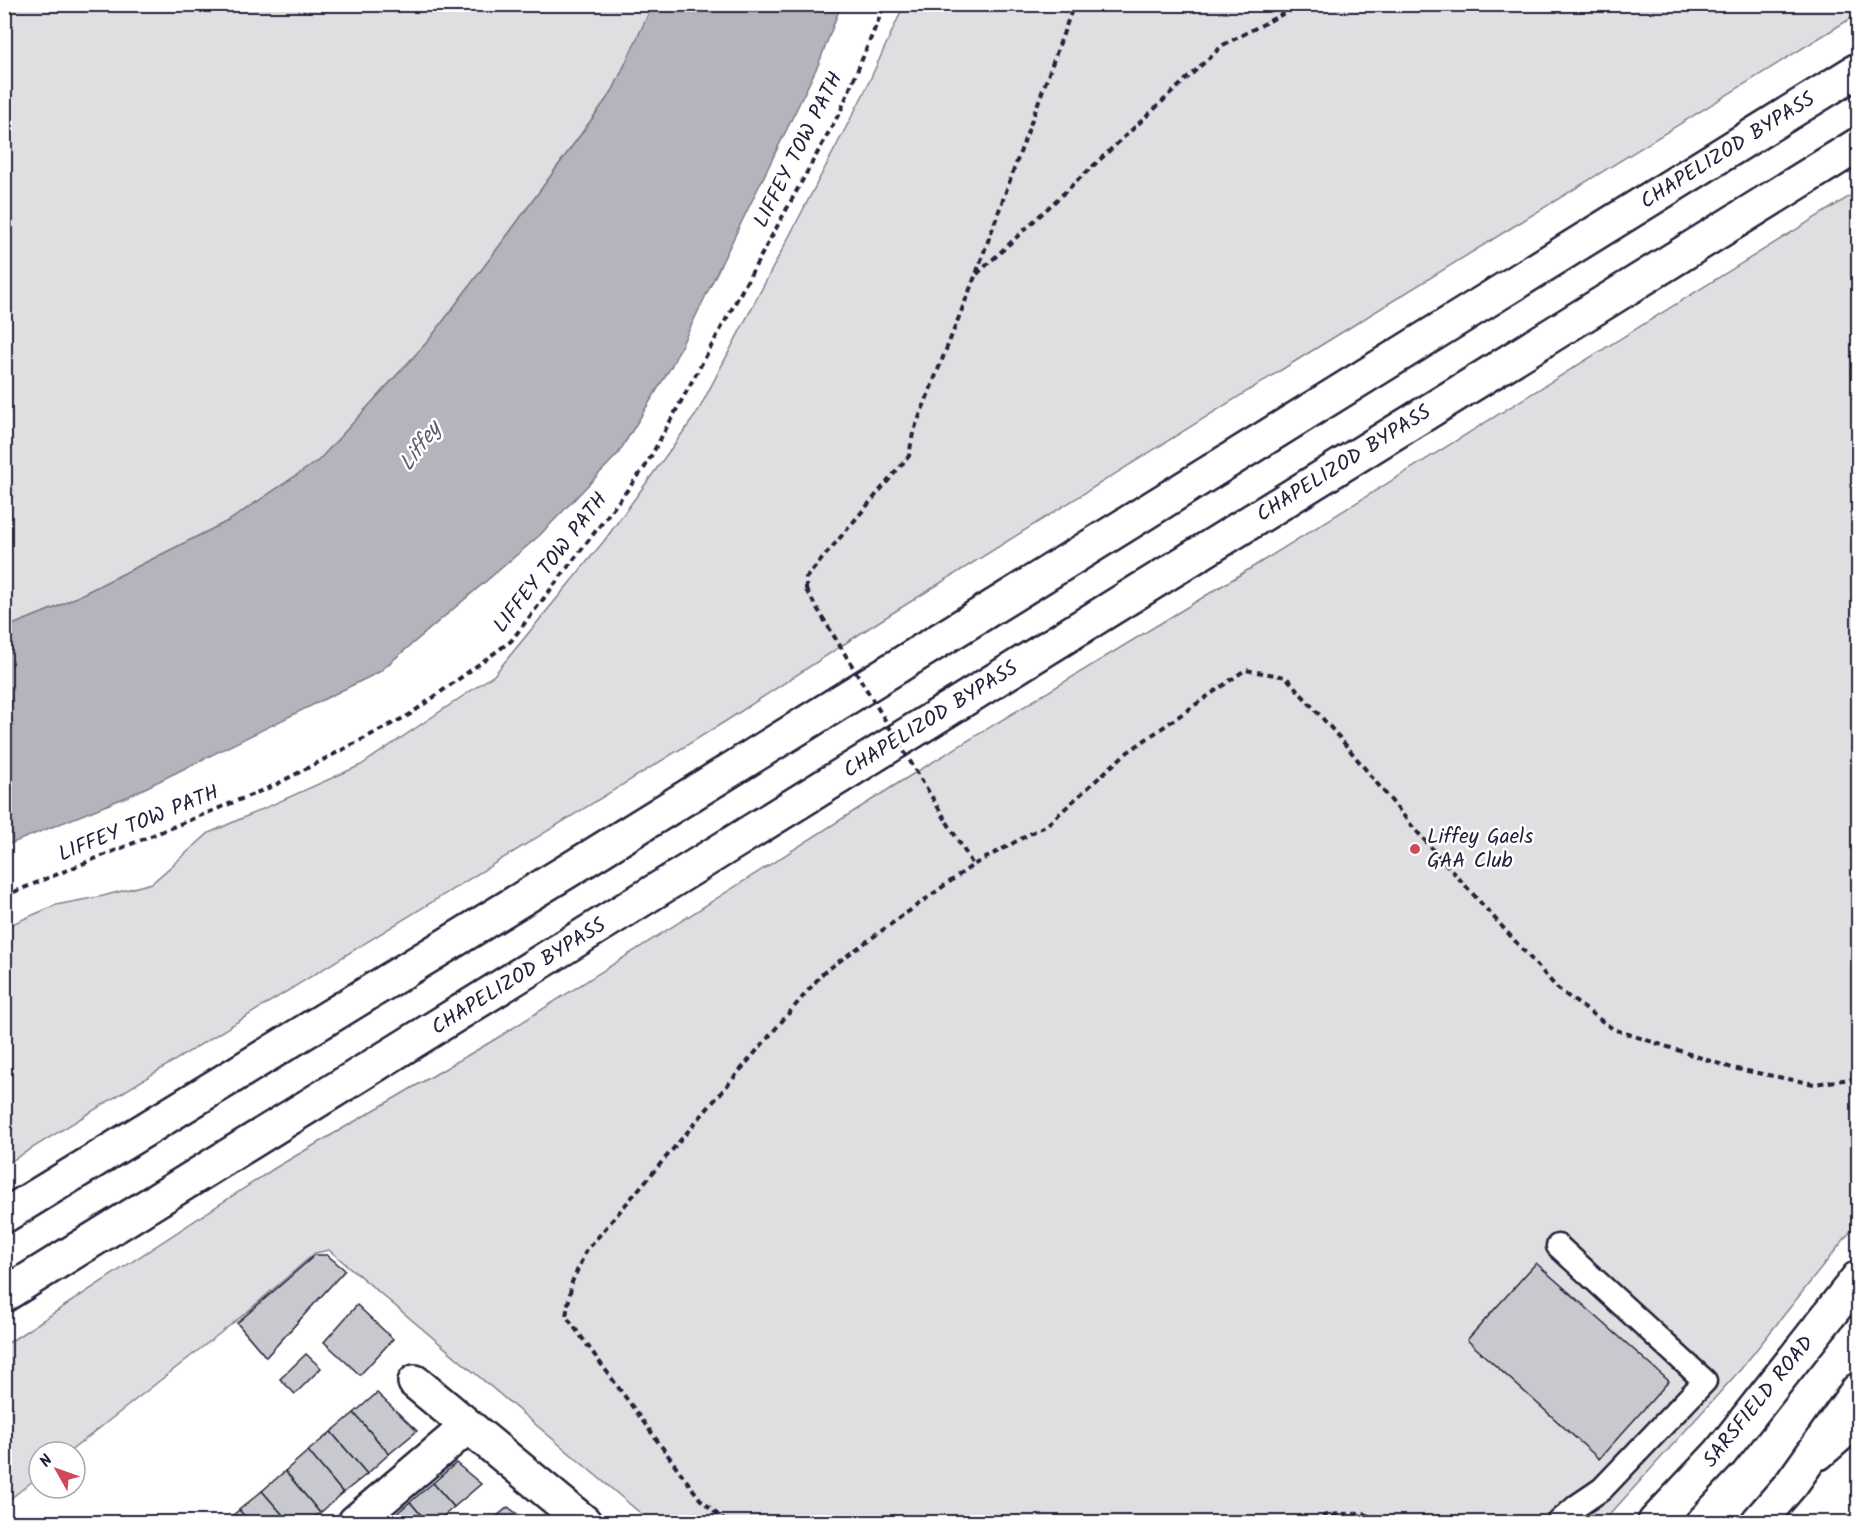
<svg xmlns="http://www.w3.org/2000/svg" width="1863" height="1527" font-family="Kalam,sans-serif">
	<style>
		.green { fill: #dfdfe2; stroke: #80808e; stroke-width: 1.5 }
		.water { fill: #b4b4bc; stroke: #7a7a88; stroke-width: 1.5 }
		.building { fill: #c8c8cf; stroke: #22223b; stroke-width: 1.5 }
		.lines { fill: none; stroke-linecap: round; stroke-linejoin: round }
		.service-casing { stroke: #22223b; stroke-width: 27 }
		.minor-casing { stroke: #22223b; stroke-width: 38 }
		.secondary-casing { stroke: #22223b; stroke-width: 38 }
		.path { stroke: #22223b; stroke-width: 4; stroke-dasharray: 6 4.5; stroke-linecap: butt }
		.service { stroke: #fff; stroke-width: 22 }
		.minor { stroke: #fff; stroke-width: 33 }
		.secondary { stroke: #fff; stroke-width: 33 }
		.path-bridge { stroke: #22223b; stroke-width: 4; stroke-dasharray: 6 4.5; stroke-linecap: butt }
		.poi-dot { fill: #d1495b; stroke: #fff; stroke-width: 2 }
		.labels { text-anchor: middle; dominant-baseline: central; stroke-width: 5; stroke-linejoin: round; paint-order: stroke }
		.street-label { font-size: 21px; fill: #22223b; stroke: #fff }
		.poi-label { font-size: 21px; fill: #22223b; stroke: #fff; text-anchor: start }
		.water-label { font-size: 22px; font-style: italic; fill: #5c5c6f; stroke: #fff }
	</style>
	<rect width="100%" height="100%" fill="#fff"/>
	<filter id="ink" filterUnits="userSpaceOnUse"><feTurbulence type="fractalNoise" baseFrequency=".0167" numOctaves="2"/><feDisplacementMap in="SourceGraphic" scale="12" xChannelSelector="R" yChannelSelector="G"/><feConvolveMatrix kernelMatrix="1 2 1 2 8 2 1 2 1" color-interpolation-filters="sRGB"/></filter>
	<g filter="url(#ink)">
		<g class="green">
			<polygon points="4,5 653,5 613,90 515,225 429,340 319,460 230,520 57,607 5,628"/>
			<polygon points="904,5 1858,4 1858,14 1302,357 875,624 726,721 5,1165 5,927 56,905 103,896 152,883 209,833 361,765 494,675 604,541 697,413 864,93"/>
			<polygon points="1858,191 1858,1222 1741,1369 1603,1522 651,1522 329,1250 315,1253 247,1312 69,1452 39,1452 39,1476 5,1503 5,1345 275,1168 494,1040 900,782 1256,565"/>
		</g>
		<polygon class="water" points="653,4 841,5 819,63 671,367 618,454 539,536 379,672 129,796 5,846 5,628 57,607 230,520 319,460 429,340 515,225 613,90"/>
		<g class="building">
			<polygon points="315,1255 327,1255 345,1270 266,1357 237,1323"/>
			<polygon points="1536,1263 1669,1381 1599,1459 1467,1340"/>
			<polygon points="357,1305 393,1339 360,1375 324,1342"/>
			<polygon points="306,1354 321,1368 295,1394 280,1379"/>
			<polygon points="377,1393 417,1431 389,1454 354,1413"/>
			<polygon points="354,1413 389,1454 367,1474 331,1432"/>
			<polygon points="331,1432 367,1474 343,1493 308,1451"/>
			<polygon points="308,1451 343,1493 320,1513 285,1471"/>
			<polygon points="456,1463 481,1484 454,1507 433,1483"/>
			<polygon points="285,1471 320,1513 309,1522 289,1522 262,1491"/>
			<polygon points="433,1483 454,1507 436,1522 427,1522 410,1502"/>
			<polygon points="262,1491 289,1522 250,1522 239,1510"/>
			<polygon points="410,1502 427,1522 387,1522"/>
			<polygon points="508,1507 528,1522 490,1522"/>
			<polygon points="239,1510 250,1522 225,1522"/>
		</g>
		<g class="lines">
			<g class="service-casing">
				<g id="service">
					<polyline points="1558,1246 1705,1381 1602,1489 1577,1506 1559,1522"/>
					<polyline points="1821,1458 1858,1426"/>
				</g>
			</g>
			<g class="minor-casing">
				<g id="minor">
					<polyline points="415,1382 584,1522"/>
					<polyline points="355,1522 467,1427"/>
				</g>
			</g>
			<g class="secondary-casing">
				<g id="secondary">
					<polyline points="4,1216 587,859 1858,70"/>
					<polyline points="4,1295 1858,145"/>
					<polyline points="1655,1522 1720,1453 1858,1278"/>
					<polyline points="1758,1522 1792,1483 1858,1390"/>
				</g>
			</g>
			<g class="path">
				<polyline points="977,274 1223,45 1302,4"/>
				<polyline points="806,590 806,578 909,456 913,433 976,274 1074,4"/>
				<polyline points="947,822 973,865"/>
				<polyline points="4,896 273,786 409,715 511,641 645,467 841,110 885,4"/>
				<polyline points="726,1522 700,1499 566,1316 572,1282 586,1251 823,973 973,865 1048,824 1125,754 1245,670 1286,677 1339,737 1412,826 1558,989 1613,1029 1732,1068 1814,1084 1858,1078"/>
				<polyline points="1313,1522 1326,1515 1364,1513 1376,1522"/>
			</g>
			<use href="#service" class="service"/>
			<use href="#minor" class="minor"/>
			<use href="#secondary" class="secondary"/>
			<polyline class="path-bridge" points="806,590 947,822"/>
		</g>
	</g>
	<circle class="poi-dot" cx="1415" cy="849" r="6"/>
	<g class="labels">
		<g class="street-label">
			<text transform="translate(799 150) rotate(-63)">LIFFEY TOW PATH</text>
			<text transform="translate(1728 151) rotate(-32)">CHAPELIZOD BYPASS</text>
			<text transform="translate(1344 464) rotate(-32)">CHAPELIZOD BYPASS</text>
			<text transform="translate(551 563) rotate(-52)">LIFFEY TOW PATH</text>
			<text transform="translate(931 720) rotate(-32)">CHAPELIZOD BYPASS</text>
			<text transform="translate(139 824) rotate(-22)">LIFFEY TOW PATH</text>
			<text transform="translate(519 977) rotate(-32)">CHAPELIZOD BYPASS</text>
			<text transform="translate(1759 1402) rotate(-51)">SARSFIELD ROAD</text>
		</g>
		<g class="poi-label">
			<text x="1427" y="837">Liffey Gaels<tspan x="1427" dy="24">GAA Club</tspan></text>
		</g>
		<g class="water-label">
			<text transform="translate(421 447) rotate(-54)">Liffey</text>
		</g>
	</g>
	<rect width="1863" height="1527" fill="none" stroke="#fff" stroke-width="24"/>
	<rect x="12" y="12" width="1839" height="1503" fill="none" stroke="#22223b" stroke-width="2" filter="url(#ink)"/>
	<g transform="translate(57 1470) rotate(310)"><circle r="28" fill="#ffffff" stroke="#a7a7b1" stroke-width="1.5"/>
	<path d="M0-4.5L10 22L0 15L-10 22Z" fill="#d1495b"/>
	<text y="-9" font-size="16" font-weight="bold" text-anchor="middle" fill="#22223b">N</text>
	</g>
</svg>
